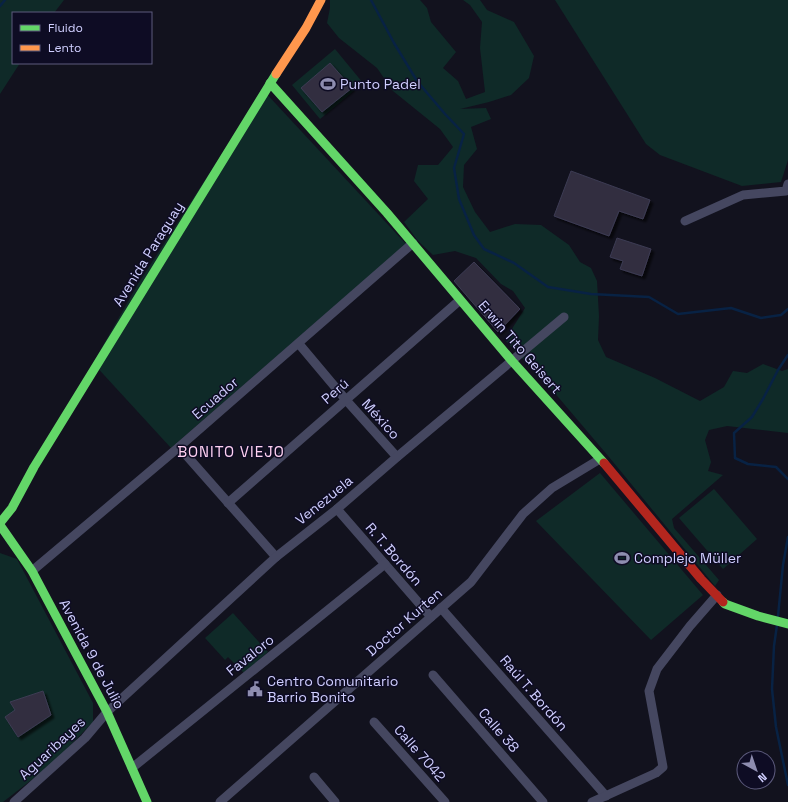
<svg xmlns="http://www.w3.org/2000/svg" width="788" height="802" font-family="'Space Grotesk',sans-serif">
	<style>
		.green { fill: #0f2a28 }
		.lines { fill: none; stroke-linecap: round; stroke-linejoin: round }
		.stream { stroke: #082244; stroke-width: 2.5 }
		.building { fill: #302f41; stroke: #3d3b53; filter: url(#shadow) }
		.street { stroke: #454760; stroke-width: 9 }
		.fast { stroke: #63d668; stroke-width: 9 }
		.slow { stroke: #ff974d; stroke-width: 9 }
		.jam { stroke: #b3261e; stroke-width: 9 }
		.labels { text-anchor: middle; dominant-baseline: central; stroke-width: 3; stroke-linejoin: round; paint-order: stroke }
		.poi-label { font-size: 14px; fill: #d0cfff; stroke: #0e0c24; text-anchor: start }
		.street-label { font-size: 14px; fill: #d0cfff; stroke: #0e0c24 }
		.neighbourhood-label { font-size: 15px; letter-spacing: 1px; fill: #ffd1f2; stroke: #0e0c24 }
	</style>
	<defs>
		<filter id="shadow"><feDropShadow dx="3" dy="3" stdDeviation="1" flood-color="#0009"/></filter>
	</defs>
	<rect width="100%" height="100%" fill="#12121e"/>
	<g class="green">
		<polygon points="0,0 64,0 54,13 13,13 13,63 20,63 0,94"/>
		<polygon points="330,0 420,0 427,8 431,22 456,52 443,68 458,81 466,99 485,92 480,48 482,22 470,5 463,0 480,0 487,10 514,22 534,56 529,78 511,95 489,102 460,109 486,108 491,119 471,127 477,149 464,165 463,187 475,212 490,232 515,224 541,225 569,245 580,262 591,268 597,281 599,316 598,340 606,357 655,378 700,401 724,387 733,371 747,373 763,364 782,371 788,369 788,433 727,426 709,430 705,440 711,462 708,471 723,475 672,519 674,528 719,580 715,586 609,457 553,391 505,340 525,308 513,291 501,284 476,258 455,251 433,255 418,241 404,222 428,199 414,181 418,165 438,165 453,147 440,129 393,91 377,68 339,38 327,23 330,8"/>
		<polygon points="555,0 788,0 788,160 781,182 742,186 660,155 646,144"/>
		<polygon points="335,49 363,83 320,119 292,85"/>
		<polygon points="263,90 406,244 171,448 93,363 138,284"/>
		<polygon points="600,473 703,595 651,640 536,521"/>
		<polygon points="714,489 757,539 723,569 679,518"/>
		<polygon points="0,553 17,559 93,703 93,722 52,764 3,802 0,802"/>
		<polygon points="233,613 268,652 244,673 228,657 225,660 205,638"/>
	</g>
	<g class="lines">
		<g class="stream">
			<polyline points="371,0 394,43 417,81 445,114 464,134 454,168 459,199 474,235 484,249 514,263 548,287 591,294 649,297 678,314 731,308 761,318 781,315 788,309"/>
			<polyline points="0,6 5,0"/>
			<polyline points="788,355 778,370 763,399 752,417 734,433 735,458 748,464 776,467 788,479"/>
			<polyline points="778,616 783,565 788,537"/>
			<polyline points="777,625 774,646 772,689 776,727 788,785"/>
		</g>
	</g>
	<g class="building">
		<polygon points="330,63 352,88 322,112 301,88"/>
		<polygon points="571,171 650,200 643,219 619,211 609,236 554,216"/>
		<polygon points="617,238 651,249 642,276 620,269 623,261 610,257"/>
		<polygon points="474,262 520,309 498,332 454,281"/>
		<polygon points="43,691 51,715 18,737 5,717 15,710 10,702"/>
	</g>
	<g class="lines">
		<g class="street">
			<polyline points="685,221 743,195 786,191 788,184"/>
			<polyline points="299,344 346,400 397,457"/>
			<polyline points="179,447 276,557"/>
			<polyline points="228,503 460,300"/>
			<polyline points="337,509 431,617"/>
			<polyline points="32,571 179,447 413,243"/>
			<polyline points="441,608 606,796"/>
			<polyline points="433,675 543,802"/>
			<polyline points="374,722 445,802"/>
			<polyline points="132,768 385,564"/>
			<polyline points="314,777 335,802"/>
			<polyline points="14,802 85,738 107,712 276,557 337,509 397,457 564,317"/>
			<polyline points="220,802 471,582 523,514 552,488 600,459"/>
			<polyline points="592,802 656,773 663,767 649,691 657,669 690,626 717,595"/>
		</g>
		<g class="fast">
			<polyline points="270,83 387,213 512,361 604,463"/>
			<polyline points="0,523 12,508 34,467 276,74"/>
			<polyline points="0,525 32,571 107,712 147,802"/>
			<polyline points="723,602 725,604 758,616 788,624"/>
		</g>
		<polyline class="slow" points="276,74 306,28 321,0"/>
		<polyline class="jam" points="604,463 701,579 723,602"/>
	</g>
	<defs>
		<g id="stadium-bare" transform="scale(1.2)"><path d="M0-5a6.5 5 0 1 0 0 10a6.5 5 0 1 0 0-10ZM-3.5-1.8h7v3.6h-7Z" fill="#8e8db0" stroke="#0e0c24" stroke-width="2.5" paint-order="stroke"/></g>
		<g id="civic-bare" transform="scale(1.2)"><path d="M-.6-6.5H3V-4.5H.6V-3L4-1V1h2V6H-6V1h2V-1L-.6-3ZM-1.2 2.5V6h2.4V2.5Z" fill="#8e8db0" stroke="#0e0c24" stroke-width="2.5" paint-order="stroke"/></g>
	</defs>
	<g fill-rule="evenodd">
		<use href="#stadium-bare" x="328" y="84"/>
		<use href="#stadium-bare" x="622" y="558"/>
		<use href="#civic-bare" x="255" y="689"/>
	</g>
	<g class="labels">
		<g class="poi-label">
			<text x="340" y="84">Punto Padel</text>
			<text x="634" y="558">Complejo Müller</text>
			<text x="267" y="681">Centro Comunitario<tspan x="267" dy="16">Barrio Bonito</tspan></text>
		</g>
		<g class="street-label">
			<text transform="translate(148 254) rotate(-58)">Avenida Paraguay</text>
			<text transform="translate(520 347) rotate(49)">Erwin Tito Geisert</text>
			<text transform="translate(335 391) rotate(-41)">Perú</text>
			<text transform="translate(215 398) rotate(-41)">Ecuador</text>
			<text transform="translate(381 419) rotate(48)">México</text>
			<text transform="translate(324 500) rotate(-39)">Venezuela</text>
			<text transform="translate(394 554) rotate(49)">R. T. Bordón</text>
			<text transform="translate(404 622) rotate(-41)">Doctor Kurten</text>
			<text transform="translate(92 654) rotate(62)">Avenida 9 de Julio</text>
			<text transform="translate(250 655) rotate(-39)">Favaloro</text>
			<text transform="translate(534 693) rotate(49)">Raúl T. Bordón</text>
			<text transform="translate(499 730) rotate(49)">Calle 38</text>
			<text transform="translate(52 748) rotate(-43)">Aguaribayes</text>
			<text transform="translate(420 753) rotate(49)">Calle 7042</text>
		</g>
		<g class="neighbourhood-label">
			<text x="231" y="451">BONITO VIEJO</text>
		</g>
	</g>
	<rect x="12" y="12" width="140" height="52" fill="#0e0c24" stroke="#5c5a7c"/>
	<rect x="20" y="25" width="20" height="6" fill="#63d668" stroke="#5c5a7c"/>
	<text x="48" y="32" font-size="12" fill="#d0cfff">Fluido</text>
	<rect x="20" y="45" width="20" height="6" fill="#ff974d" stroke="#5c5a7c"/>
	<text x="48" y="52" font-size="12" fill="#d0cfff">Lento</text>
	<g transform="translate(756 770) rotate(140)"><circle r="19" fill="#0e0c24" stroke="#5c5a7c"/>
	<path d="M0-3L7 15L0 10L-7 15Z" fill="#8e8db0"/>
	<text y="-6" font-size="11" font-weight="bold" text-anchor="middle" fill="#d0cfff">N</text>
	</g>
</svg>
